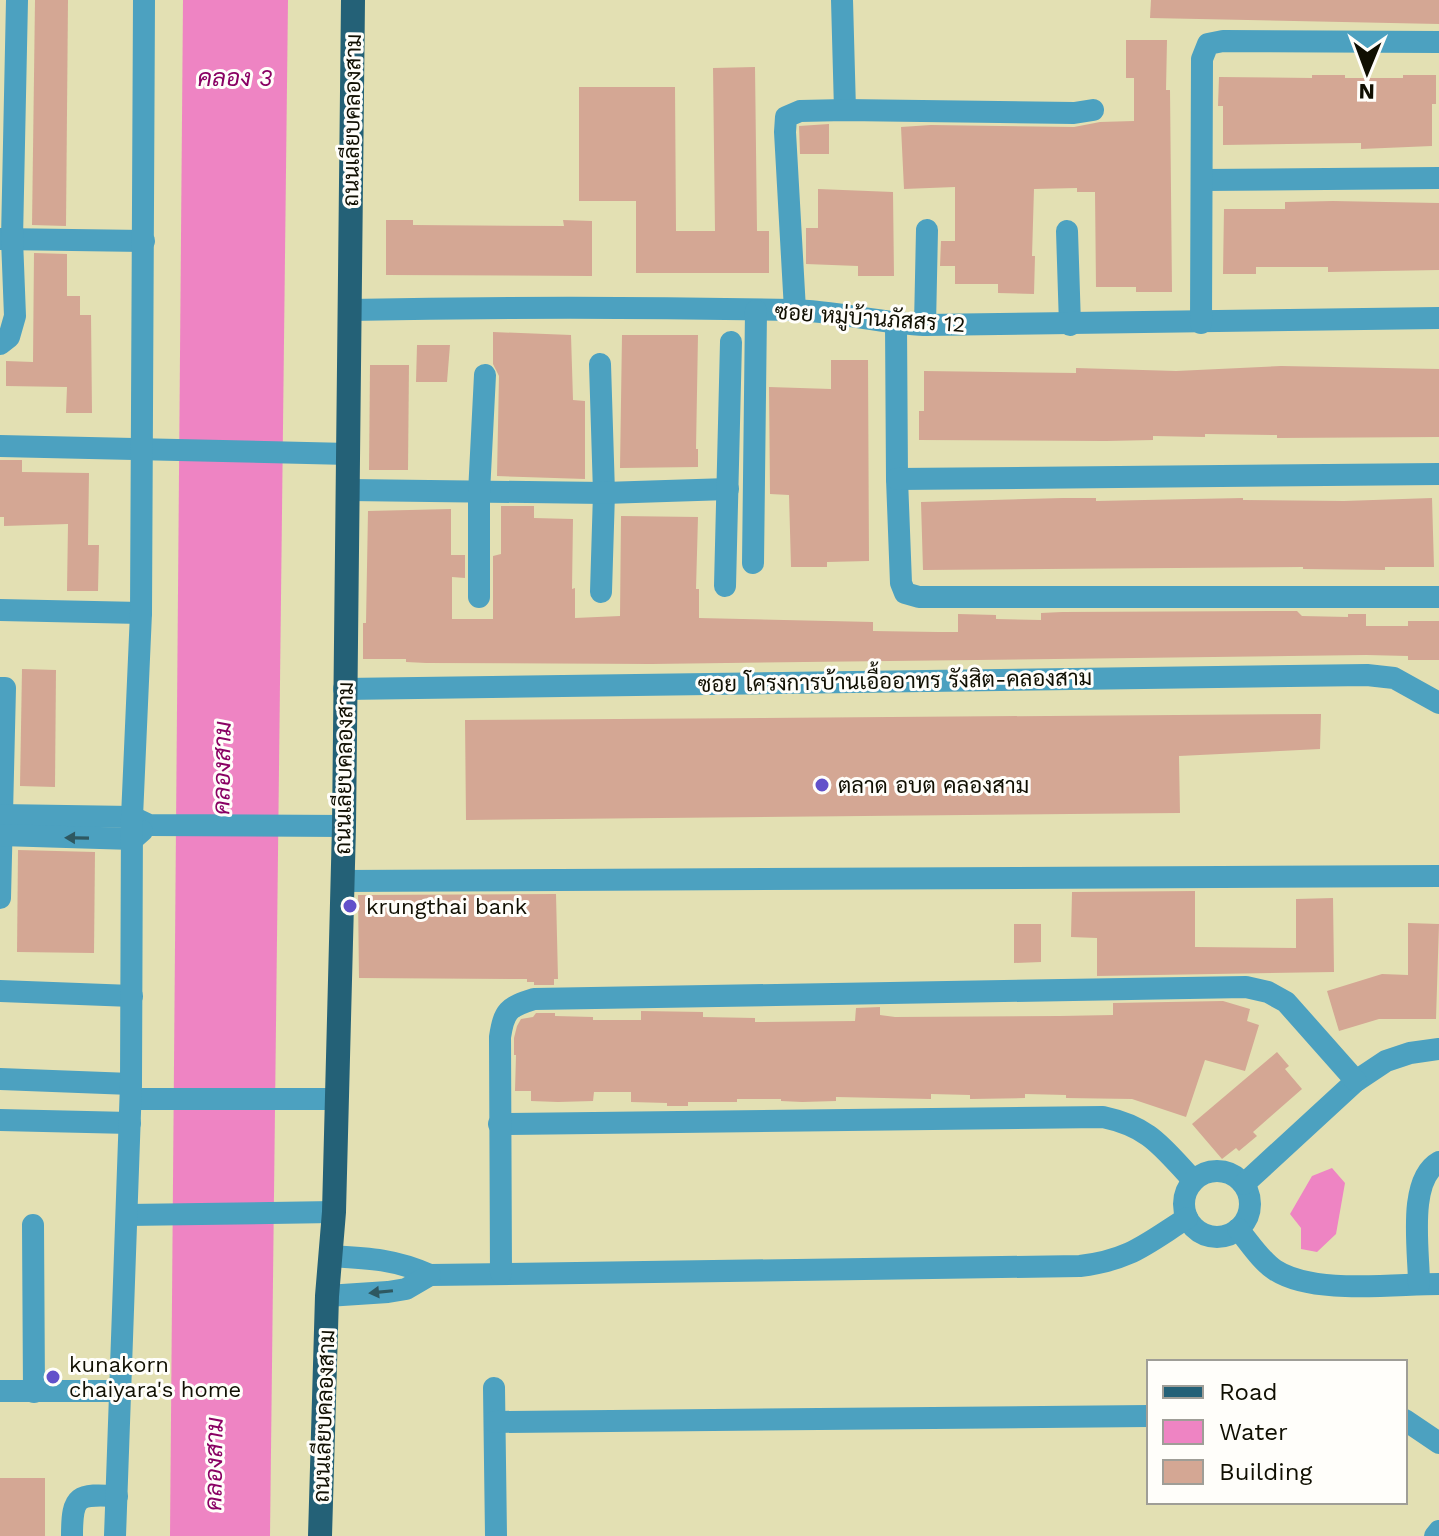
<svg xmlns="http://www.w3.org/2000/svg" width="1439" height="1536" font-family="'Work Sans',Sarabun,sans-serif">
	<style>
		.water { fill: #ee84c3 }
		.building { fill: #d4a794 }
		.lines { fill: none; stroke-linecap: round; stroke-linejoin: round }
		.minor { stroke: #4ca1c0; stroke-width: 22 }
		.major { stroke: #246177; stroke-width: 24 }
		.oneway { fill: #2e5861 }
		.poi-dot { fill: #6251ca; stroke: #fffefa; stroke-width: 3 }
		.labels { text-anchor: middle; dominant-baseline: central; stroke-width: 6; stroke-linejoin: round; paint-order: stroke }
		.street-label { font-size: 22px; fill: #100f02; stroke: #fffefa }
		.poi-label { font-size: 22px; fill: #100f02; stroke: #fffefa; text-anchor: start }
		.water-label { font-size: 24px; font-style: italic; fill: #890163; stroke: #fffefa }
	</style>
	<rect width="100%" height="100%" fill="#e3e0b3"/>
	<g class="water">
		<polygon points="183,0 288,0 270,1536 170,1536"/>
		<polygon points="1332,1168 1345,1183 1336,1234 1317,1252 1301,1249 1301,1228 1290,1214 1312,1176"/>
	</g>
	<g class="building">
		<polygon points="35,0 68,0 66,226 32,225"/>
		<polygon points="1151,0 1439,0 1439,24 1150,18"/>
		<polygon points="1126,40 1167,40 1166,90 1170,90 1172,292 1136,292 1136,287 1096,287 1095,192 1077,192 1077,188 1034,189 1032,256 1035,256 1034,294 998,293 998,284 955,284 955,266 940,266 941,241 955,241 955,187 904,189 901,127 931,125 1074,127 1100,122 1134,121 1134,78 1126,78"/>
		<polygon points="755,67 757,231 769,231 769,273 636,273 636,201 579,201 579,87 675,87 676,231 715,231 713,68"/>
		<polygon points="1312,75 1345,75 1345,78 1403,78 1403,75 1436,75 1436,104 1432,104 1432,146 1361,149 1361,143 1223,145 1223,106 1218,106 1219,77 1312,78"/>
		<polygon points="829,124 829,154 800,154 799,126"/>
		<polygon points="818,189 893,192 894,276 858,276 858,266 806,264 806,228 818,228"/>
		<polygon points="1333,201 1439,203 1439,270 1328,272 1328,267 1256,267 1256,274 1223,274 1224,209 1285,209 1285,202"/>
		<polygon points="386,220 413,220 413,225 564,226 563,220 592,221 592,276 386,275"/>
		<polygon points="34,253 67,254 67,296 80,296 80,315 91,315 92,413 66,413 67,387 6,386 6,361 33,362"/>
		<polygon points="493,332 571,335 573,400 585,401 585,479 497,476 499,376 493,364"/>
		<polygon points="622,335 698,335 696,449 698,449 698,467 620,468"/>
		<polygon points="417,345 450,345 447,382 416,382"/>
		<polygon points="831,360 868,360 869,561 827,562 827,567 791,567 789,495 770,494 769,387 831,389"/>
		<polygon points="370,365 409,365 408,470 369,470"/>
		<polygon points="1281,366 1439,369 1439,437 1277,438 1277,435 1205,434 1205,437 1153,436 1153,440 1106,441 919,440 919,411 924,411 924,371 1076,373 1076,368 1176,371"/>
		<polygon points="0,460 22,460 22,472 89,473 88,545 99,545 98,591 67,591 68,524 4,526 4,517 0,517"/>
		<polygon points="1063,498 1096,498 1096,501 1243,498 1243,500 1344,501 1432,498 1434,567 1385,567 1385,570 1303,569 1303,567 923,570 921,502"/>
		<polygon points="501,506 534,506 534,518 573,519 572,589 575,588 575,618 620,616 621,516 698,517 696,589 699,589 699,618 873,622 873,631 938,632 958,632 958,614 996,615 996,619 1041,620 1041,613 1062,612 1297,611 1302,616 1348,617 1348,614 1366,614 1366,626 1408,626 1408,621 1439,621 1439,660 1408,660 1408,656 1366,655 651,664 426,663 406,662 406,659 363,659 363,623 366,623 368,511 451,509 451,555 465,555 465,578 452,577 452,619 493,619 493,556 501,554"/>
		<polygon points="22,669 56,670 55,787 20,786"/>
		<polygon points="1321,714 1320,749 1179,756 1180,813 466,820 465,720"/>
		<polygon points="18,850 95,852 94,953 17,952"/>
		<polygon points="1195,891 1195,947 1296,948 1296,899 1333,898 1334,972 1097,976 1097,938 1071,937 1072,892"/>
		<polygon points="556,894 558,979 554,979 554,985 534,985 534,982 527,982 527,979 359,978 358,895"/>
		<polygon points="1408,923 1439,924 1436,1019 1379,1019 1339,1031 1327,991 1382,974 1408,975"/>
		<polygon points="1014,924 1041,924 1041,962 1014,963"/>
		<polygon points="1223,1001 1250,1009 1247,1021 1259,1025 1245,1071 1205,1060 1186,1117 1132,1099 1066,1098 1066,1095 1025,1094 1025,1098 970,1099 970,1095 931,1094 931,1099 836,1097 836,1101 802,1102 781,1101 781,1099 737,1099 737,1102 688,1102 688,1106 667,1106 667,1103 631,1102 631,1092 594,1092 593,1101 558,1102 531,1101 531,1091 515,1091 516,1055 514,1055 514,1038 517,1026 521,1019 533,1017 536,1013 555,1013 555,1016 593,1017 593,1020 641,1020 641,1011 703,1012 703,1017 755,1018 755,1022 855,1021 856,1008 880,1007 880,1015 895,1017 1060,1016 1113,1015 1113,1003"/>
		<polygon points="1277,1052 1289,1066 1285,1069 1302,1089 1253,1132 1257,1136 1239,1151 1236,1148 1222,1159 1192,1124"/>
		<rect x="0" y="1478" width="45" height="58"/>
	</g>
	<g class="lines">
		<g class="minor">
			<polyline points="842,0 845,110"/>
			<polyline points="1202,180 1439,178"/>
			<polyline points="1067,231 1070,325"/>
			<polyline points="0,239 144,241"/>
			<path d="M349,310C496,307 644,307 792,310C836,311 880,323 925,325L1439,318"/>
			<polyline points="795,310 785,132 786,117 800,111 845,110 1074,113 1093,110"/>
			<polyline points="1201,323 1202,59 1208,44 1223,41 1439,42"/>
			<polyline points="896,324 897,479 901,583 905,593 919,597 1439,597"/>
			<polyline points="925,325 927,230"/>
			<polyline points="0,344 9,337 15,316 12,239 17,0"/>
			<polyline points="600,364 604,493 601,592"/>
			<polyline points="0,446 349,454"/>
			<polyline points="897,479 1439,474"/>
			<polyline points="349,490 604,493 728,489"/>
			<polyline points="753,563 756,311"/>
			<polyline points="725,586 731,342"/>
			<polyline points="479,597 479,493 485,375"/>
			<polyline points="0,610 141,613"/>
			<polyline points="0,688 5,688 0,898"/>
			<polyline points="344,689 1367,675 1394,678 1439,703"/>
			<polyline points="0,815 132,817 149,825 344,826"/>
			<polyline points="0,835 133,839 142,831"/>
			<polyline points="342,881 1439,876"/>
			<polyline points="0,991 132,996"/>
			<polyline points="0,1079 131,1084"/>
			<polyline points="131,1099 337,1099"/>
			<polyline points="0,1120 130,1123"/>
			<path d="M499,1124L1103,1117C1150,1127 1162,1147 1193,1180"/>
			<circle cx="1217" cy="1204" r="33"/>
			<polyline points="1244,1184 1356,1081 1386,1061 1410,1053 1439,1049"/>
			<polyline points="127,1215 334,1212"/>
			<polyline points="33,1225 34,1392"/>
			<path d="M1238,1229C1249,1242 1261,1261 1275,1270C1313,1295 1394,1284 1439,1284"/>
			<path d="M330,1256C367,1258 395,1259 430,1275L1080,1266C1130,1260 1146,1244 1187,1218"/>
			<path d="M501,1273L500,1037C504,1011 508,1007 534,999L1246,987L1268,992L1286,1002L1356,1081"/>
			<path d="M1419,1284C1419,1251 1407,1180 1439,1162"/>
			<polyline points="327,1296 388,1292 406,1289 430,1275"/>
			<polyline points="494,1388 496,1536"/>
			<polyline points="0,1391 121,1391"/>
			<polyline points="1405,1420 1439,1443"/>
			<polyline points="495,1422 1149,1416"/>
			<path d="M72,1536C72,1494 78,1494 117,1496"/>
			<polyline points="115,1536 131,1084 132,817 141,613 144,0"/>
			<polyline points="1435,1536 1439,1531"/>
		</g>
		<polyline class="major" points="320,1536 327,1296 334,1212 344,826 353,0"/>
	</g>
	<defs><path id="oneway-solid" d="M-6-.8H1V-3.2L6.5 0L1 3.2V.8H-6Z" transform="scale(2)"/></defs>
	<g class="oneway">
		<use href="#oneway-solid" transform="translate(77 838) rotate(-179)"/>
		<use href="#oneway-solid" transform="translate(381 1292) rotate(174)"/>
	</g>
	<g class="poi-dot">
		<circle cx="822" cy="785" r="8"/>
		<circle cx="350" cy="906" r="8"/>
		<circle cx="53" cy="1377" r="8"/>
	</g>
	<g class="labels">
		<g class="street-label">
			<text transform="translate(352 120) rotate(-89)">ถนนเลียบคลองสาม</text>
			<text transform="translate(870 318) rotate(4)">ซอย หมู่บ้านภัสสร 12</text>
			<text transform="translate(895 681) rotate(-1)">ซอย โครงการบ้านเอื้ออาทร รังสิต-คลองสาม</text>
			<text transform="translate(344 768) rotate(-89)">ถนนเลียบคลองสาม</text>
			<text transform="translate(324 1416) rotate(-88)">ถนนเลียบคลองสาม</text>
		</g>
		<g class="poi-label">
			<text x="838" y="785">ตลาด อบต คลองสาม</text>
			<text x="366" y="906">krungthai bank</text>
			<text x="69" y="1364">kunakorn<tspan x="69" dy="25">chaiyara's home</tspan></text>
		</g>
		<g class="water-label">
			<text x="235" y="78">คลอง 3</text>
			<text transform="translate(222 768) rotate(-89)">คลองสาม</text>
			<text transform="translate(214 1464) rotate(-89)">คลองสาม</text>
		</g>
	</g>
	<rect x="1147" y="1360" width="260" height="144" fill="#fffefa" stroke="#9f9e97" stroke-width="2"/>
	<rect x="1163" y="1386" width="40" height="12" fill="#246177" stroke="#9f9e97" stroke-width="2"/>
	<text x="1219" y="1400" font-size="24" fill="#100f02">Road</text>
	<rect x="1163" y="1420" width="40" height="24" fill="#ee84c3" stroke="#9f9e97" stroke-width="2"/>
	<text x="1219" y="1440" font-size="24" fill="#100f02">Water</text>
	<rect x="1163" y="1460" width="40" height="24" fill="#d4a794" stroke="#9f9e97" stroke-width="2"/>
	<text x="1219" y="1480" font-size="24" fill="#100f02">Building</text>
	<g transform="translate(1367 72) rotate(181)" stroke="#fffefa" stroke-width="6" paint-order="stroke">
	<path d="M0-6L14 30L0 20L-14 30Z" fill="#100f02"/>
	<text y="-12" font-size="22" font-weight="bold" text-anchor="middle" fill="#100f02">N</text>
	</g>
</svg>
